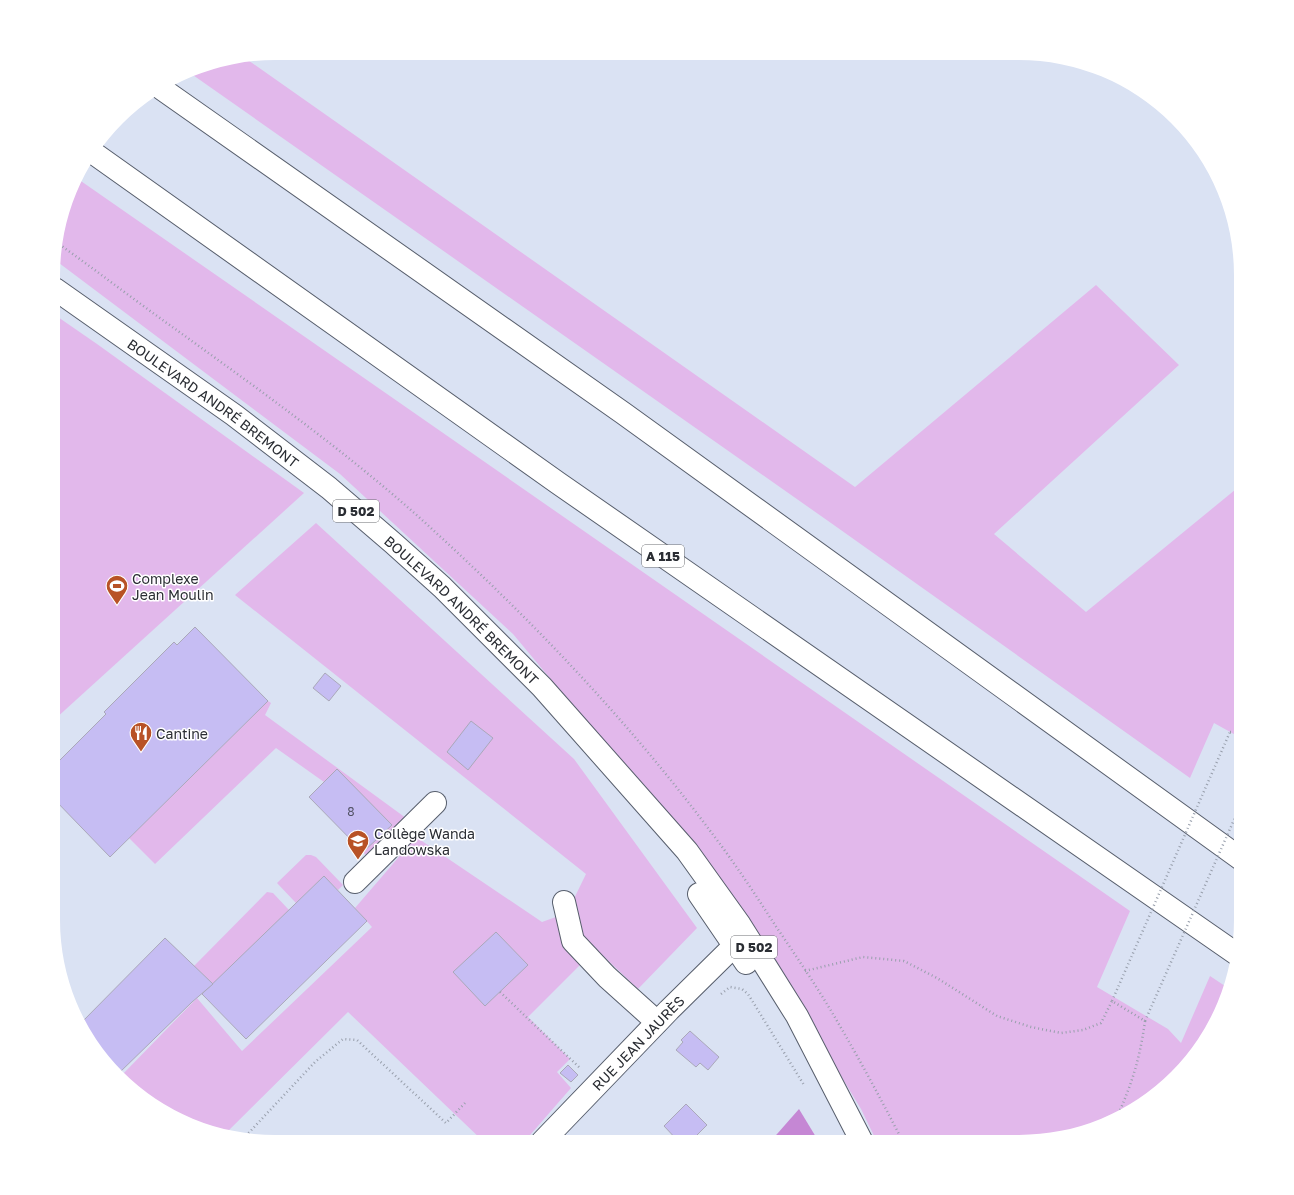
<svg xmlns="http://www.w3.org/2000/svg" width="1294" height="1195" font-family="'Golos Text',sans-serif">
	<style>
		.green { fill: #e2b8eb }
		.forest { fill: #c587d4 }
		.building { fill: #c6bdf3; stroke: #aaa8b9 }
		.lines { fill: none; stroke-linecap: round; stroke-linejoin: round }
		.minor-casing { stroke: #575e6c; stroke-width: 24 }
		.major-casing { stroke: #575e6c; stroke-width: 24 }
		.highway-casing { stroke: #575e6c; stroke-width: 24 }
		.path { stroke: #989fac; stroke-width: 2.5; stroke-dasharray: 1 3; stroke-linecap: butt }
		.minor { stroke: #fff; stroke-width: 22 }
		.major { stroke: #fff; stroke-width: 22 }
		.highway { stroke: #fff; stroke-width: 22 }
		.path-bridge { stroke: #989fac; stroke-width: 2.5; stroke-dasharray: 1 3; stroke-linecap: butt }
		.labels { text-anchor: middle; dominant-baseline: central; stroke-width: 3; stroke-linejoin: round; paint-order: stroke }
		.number-label { font-size: 12px; fill: #515163 }
		.shield { fill: #fff; stroke: #6a6c70; stroke-width: 1 }
		.shield-label { font-size: 13px; font-weight: bold; fill: #2a2d33 }
		.street-label { font-size: 14px; fill: #2a2d33; stroke: #fff }
		.poi-label { font-size: 14px; fill: #2a2d33; stroke: #fff; text-anchor: start }
	</style>
	<rect width="100%" height="100%" fill="#dae2f3"/>
	<g class="green">
		<polygon points="245,58 855,487 1096,285 1179,365 994,534 1086,612 1241,485 1241,738 1214,723 1190,778 831,523 190,73 203,65"/>
		<polygon points="78,179 1130,911 1097,987 1168,1029 1181,1043 1210,976 1228,988 1218,1018 1165,1087 1104,1125 1033,1142 877,1142 861,1109 737,905 630,774 513,634 340,474 55,260 55,246"/>
		<polygon points="55,315 97,344 304,493 54,720"/>
		<polygon points="316,523 574,759 697,928 638,989 596,949 528,1017 570,1059 557,1072 571,1088 524,1142 484,1142 348,1012 224,1135 177,1119 121,1076 197,998 242,1051 372,927 355,908 416,837 542,922 567,913 586,874 235,595"/>
		<polygon points="268,701 271,703 265,715 410,821 370,860 363,852 392,825 337,770 324,782 276,748 155,864 129,838"/>
		<polygon points="306,855 311,855 316,857 343,885 338,890 324,876 296,903 277,883"/>
		<polygon points="267,892 273,893 289,910 213,984 194,966"/>
	</g>
	<polygon class="forest" points="799,1109 819,1142 770,1142"/>
	<g class="building">
		<polygon points="195,627 268,701 110,857 54,799 54,766 106,714 104,712 174,642 177,645"/>
		<polygon points="325,673 341,686 329,701 313,688"/>
		<polygon points="471,721 493,738 468,770 447,752"/>
		<polygon points="337,769 392,825 363,852 309,797"/>
		<polygon points="324,876 367,921 246,1039 202,994"/>
		<polygon points="496,932 528,965 485,1006 453,972"/>
		<polygon points="165,938 213,984 192,1002 118,1074 108,1066 81,1023"/>
		<polygon points="690,1031 719,1057 708,1070 700,1063 696,1067 676,1050 683,1042 681,1040"/>
		<polygon points="568,1065 578,1075 571,1082 560,1073"/>
		<polygon points="686,1104 707,1125 690,1142 679,1142 664,1126"/>
	</g>
	<g class="lines">
		<g class="minor-casing">
			<g id="minor">
				<polyline points="355,882 435,803"/>
				<polyline points="564,902 573,941 607,977 657,1022"/>
				<path id="s1" d="M542,1142L669,1010L735,945"/>
			</g>
		</g>
		<g class="major-casing">
			<g id="major">
				<path id="s2" d="M55,289L234,415L329,488L393,543L442,587L542,687L687,851L740,925L797,1016L862,1142"/>
				<polyline points="699,894 746,963"/>
			</g>
		</g>
		<g class="highway-casing">
			<g id="highway">
				<polyline points="162,89 623,413 1241,859"/>
				<polyline points="92,152 558,483 1238,955"/>
			</g>
		</g>
		<g class="path">
			<path d="M56,242C97,271 137,302 178,331C261,391 345,451 421,519C527,615 626,718 711,832C734,862 755,894 775,925C794,953 813,981 830,1009C856,1053 880,1097 903,1142"/>
			<polyline points="1230,732 1241,732"/>
			<path d="M805,971L863,957L904,961L937,978L997,1016L1031,1027L1061,1033L1083,1030L1101,1023L1112,1001L1145,1021C1140,1058 1132,1084 1117,1117"/>
			<polyline points="500,992 581,1069"/>
			<polyline points="721,994 730,987 742,989 748,994 804,1085"/>
			<polyline points="243,1139 315,1062 343,1039 357,1040 446,1123 465,1103"/>
		</g>
		<use href="#minor" class="minor"/>
		<use href="#major" class="major"/>
		<use href="#highway" class="highway"/>
		<g class="path-bridge">
			<polyline points="1112,1001 1230,732"/>
			<polyline points="1145,1021 1241,804"/>
		</g>
	</g>
	<defs>
		<g id="stadium-pin" transform="scale(1.15)"><path d="M0 17L-7.5 6A9.5 9.5 0 1 1 7.5 6Z" fill="#b85226" stroke="#fff"/><path d="M0-5a6.5 5 0 1 0 0 10a6.5 5 0 1 0 0-10ZM-3.5-1.8h7v3.6h-7Z" fill="#fff"/></g>
		<g id="restaurant-pin" transform="scale(1.15)"><path d="M0 17L-7.5 6A9.5 9.5 0 1 1 7.5 6Z" fill="#b85226" stroke="#fff"/><path d="M-5-6h1v4h1v-4h1v4h1v-4h1v5L-1.5 .5V6h-2V.5L-5-1ZM5-6V6H3V1.5H1.5Q1.5-4 5-6Z" fill="#fff"/></g>
		<g id="school-pin" transform="scale(1.15)"><path d="M0 17L-7.5 6A9.5 9.5 0 1 1 7.5 6Z" fill="#b85226" stroke="#fff"/><path d="M0-5L7-2L0 1L-7-2ZM-4 1L0 2.5L4 1V4Q0 6-4 4Z" fill="#fff"/></g>
	</defs>
	<g fill-rule="evenodd">
		<use href="#stadium-pin" x="117" y="586"/>
		<use href="#restaurant-pin" x="141" y="733"/>
		<use href="#school-pin" x="358" y="841"/>
	</g>
	<g class="labels">
		<g class="number-label">
			<text x="351" y="811">8</text>
		</g>
		<g class="shield">
			<rect x="333" y="500" width="46" height="22" rx="3"/>
			<rect x="642" y="545" width="42" height="22" rx="3"/>
			<rect x="731" y="936" width="46" height="22" rx="3"/>
		</g>
		<g class="shield-label">
			<text x="356" y="511">D 502</text>
			<text x="663" y="556">A 115</text>
			<text x="754" y="947">D 502</text>
		</g>
		<g class="street-label">
			<text stroke="none"><textPath href="#s2" startOffset="195">BOULEVARD ANDRÉ BREMONT</textPath></text>
			<text stroke="none"><textPath href="#s2" startOffset="519">BOULEVARD ANDRÉ BREMONT</textPath></text>
			<text stroke="none"><textPath href="#s1" startOffset="138">RUE JEAN JAURÈS</textPath></text>
		</g>
		<g class="poi-label">
			<text x="132" y="578">Complexe<tspan x="132" dy="16">Jean Moulin</tspan></text>
			<text x="156" y="733">Cantine</text>
			<text x="374" y="833">Collège Wanda<tspan x="374" dy="16">Landowska</tspan></text>
		</g>
	</g>
	<path d="M0 0H1294V1195H0ZM275 60H1019A215 215 0 0 1 1234 275V920A215 215 0 0 1 1019 1135H275A215 215 0 0 1 60 920V275A215 215 0 0 1 275 60Z" fill="#fff" fill-rule="evenodd"/>
</svg>
